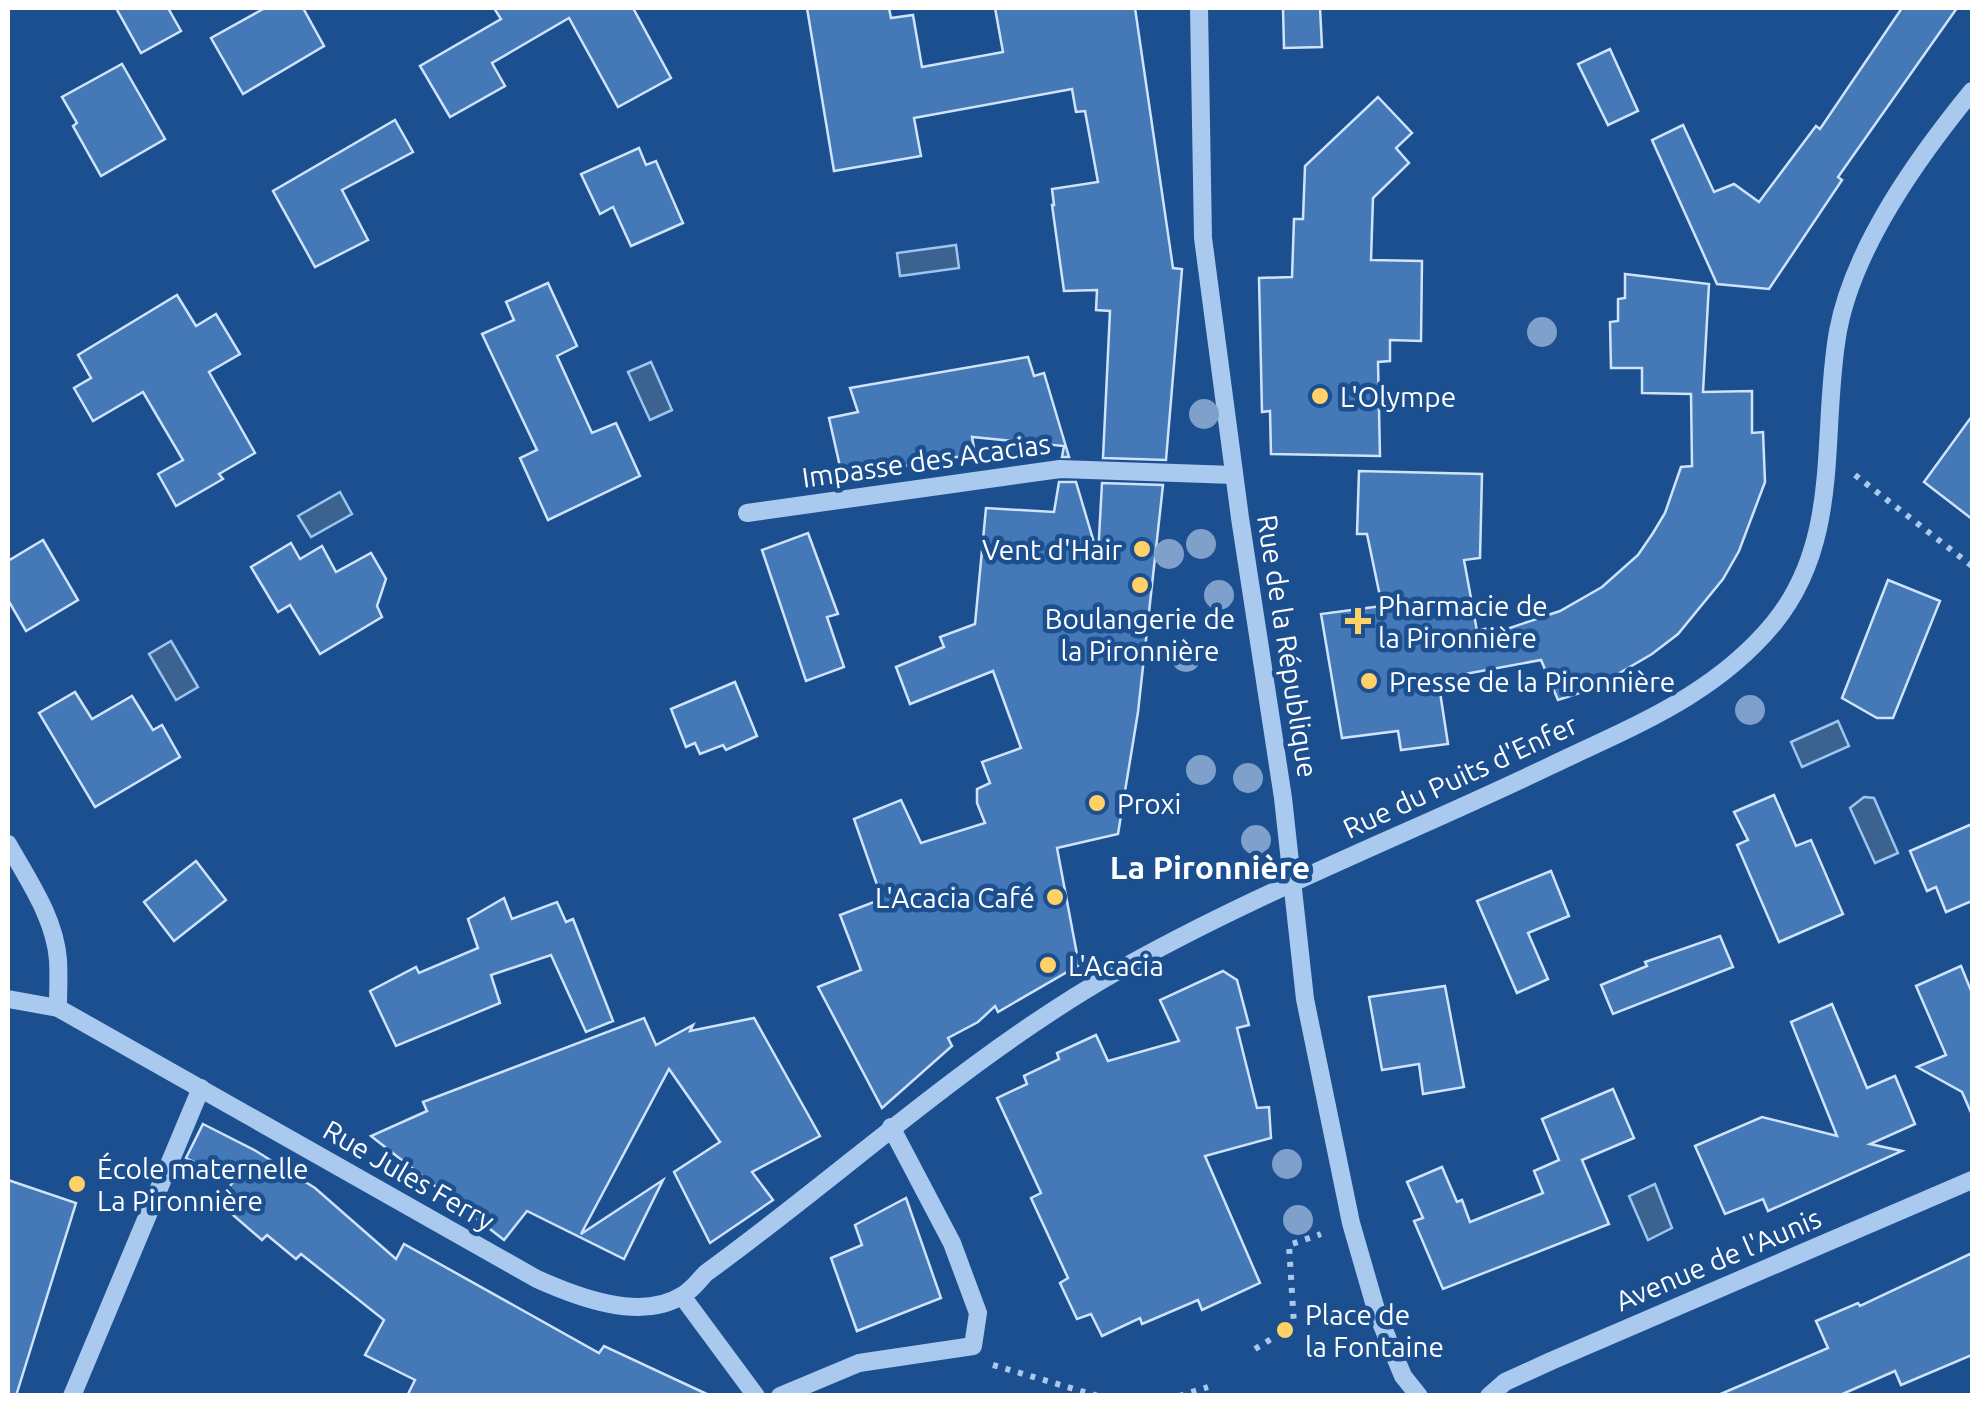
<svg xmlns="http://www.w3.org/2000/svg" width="1980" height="1403" font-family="Ubuntu,sans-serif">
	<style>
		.water { fill: #3c6290; stroke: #9cc4f0; stroke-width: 2.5 }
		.building { fill: #4478b7; stroke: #cfe3fa; stroke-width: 2.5 }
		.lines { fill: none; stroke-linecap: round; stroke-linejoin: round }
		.path { stroke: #a9c9ee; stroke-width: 6; stroke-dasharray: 5 8; stroke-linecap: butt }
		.minor { stroke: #a9c9ee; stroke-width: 18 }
		.tree { fill: #7ea0ca }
		.poi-dot { fill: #ffd166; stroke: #1b4f8f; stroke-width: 4 }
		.labels { text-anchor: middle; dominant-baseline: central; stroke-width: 9; stroke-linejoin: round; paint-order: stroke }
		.poi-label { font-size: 28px; fill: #fff; stroke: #1b4f8f; text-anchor: start }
		.street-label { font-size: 28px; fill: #fff; stroke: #1b4f8f }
		.quarter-label { font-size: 32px; font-weight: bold; fill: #fff; stroke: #1b4f8f }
	</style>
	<rect width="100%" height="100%" fill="#1b4f8f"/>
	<g class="water">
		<polygon points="956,245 959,268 900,276 897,253"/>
		<polygon points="651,362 672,410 650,420 628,372"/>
		<polygon points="340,492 352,514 311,537 298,516"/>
		<polygon points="171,641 198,687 176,700 149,654"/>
		<polygon points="1838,721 1849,746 1802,767 1791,742"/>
		<polygon points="1864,797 1874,798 1898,853 1875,863 1850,808"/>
		<polygon points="1655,1184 1672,1228 1648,1240 1629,1196"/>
	</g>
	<g class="building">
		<polygon points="116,8 168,8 181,31 141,53"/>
		<polygon points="265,8 303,8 324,46 243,94 211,38"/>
		<polygon points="494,8 633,8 671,78 618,107 569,18 492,63 505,86 450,117 420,66 501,19"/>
		<polygon points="807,8 889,8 891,18 913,15 922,67 1003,52 995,8 1135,8 1173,268 1182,269 1166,460 1103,458 1110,311 1096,310 1097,290 1064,291 1052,205 1054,205 1052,189 1098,182 1085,111 1076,112 1072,89 914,118 921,156 834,171"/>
		<polygon points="1283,8 1320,8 1322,47 1284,48"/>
		<polygon points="1902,8 1957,8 1838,177 1842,180 1769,289 1717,284 1652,140 1683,125 1714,192 1734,184 1759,202 1816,126 1820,129"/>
		<polygon points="1610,49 1638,111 1608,125 1578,64"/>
		<polygon points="122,64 165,139 101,176 73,126 77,123 62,97"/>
		<polygon points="1378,97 1412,133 1396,148 1409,163 1373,198 1371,260 1422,261 1421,341 1390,340 1390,361 1378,362 1380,456 1271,454 1270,411 1262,412 1259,278 1292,277 1294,219 1303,219 1305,166"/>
		<polygon points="395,120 413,152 342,190 368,240 315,267 273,191"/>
		<polygon points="639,148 646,165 656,161 683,223 631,246 613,207 600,214 581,174"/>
		<polygon points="1625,274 1709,284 1703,392 1752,391 1752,433 1763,432 1765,482 1739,551 1723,579 1678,634 1652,654 1592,689 1558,700 1541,660 1438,679 1448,744 1401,750 1398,731 1342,738 1321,614 1382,606 1367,534 1357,534 1359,471 1482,474 1480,558 1464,560 1477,631 1488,628 1489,635 1560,611 1602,587 1638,555 1653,533 1665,513 1681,467 1692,466 1691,394 1642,393 1642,368 1611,368 1610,322 1618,321 1618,299 1625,298"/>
		<polygon points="548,283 577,346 557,356 592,433 616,423 640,476 548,520 520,458 537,450 482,334 514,320 506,302"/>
		<polygon points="177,295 196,326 216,314 240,354 209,372 255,453 219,474 223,479 176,506 158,474 183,460 143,392 93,421 74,388 91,378 78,355"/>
		<polygon points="1028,357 1034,376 1044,373 1069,457 1062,457 1064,446 972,437 975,454 892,468 891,462 841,471 829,418 858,412 850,388"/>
		<polygon points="1972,416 1972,519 1924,482"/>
		<polygon points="1059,482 1076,482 1098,556 1102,483 1163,485 1138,712 1118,834 1057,848 1079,965 998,1012 995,1006 978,1022 948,1038 952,1046 882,1108 818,987 861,970 840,915 882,899 854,819 901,800 921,843 985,823 977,803 977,789 990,783 982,762 1021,748 993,671 910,704 896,667 944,647 940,637 975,624 986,508 1054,512"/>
		<polygon points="808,533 838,614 827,617 844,667 806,681 762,550"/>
		<polygon points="43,540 78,600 26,631 8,600 8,561"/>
		<polygon points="291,543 300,559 322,546 336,572 371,553 386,579 377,606 382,617 320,654 290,605 278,612 251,567"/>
		<polygon points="1888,580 1940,601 1893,718 1877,718 1842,698"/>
		<polygon points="735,682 757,736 726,750 723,745 700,754 695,743 686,747 671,709"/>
		<polygon points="75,692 92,719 132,696 153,730 162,725 180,757 95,807 39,713"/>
		<polygon points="1774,795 1796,846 1811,840 1843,914 1779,942 1737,845 1748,840 1734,812"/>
		<polygon points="1972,824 1972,901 1946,912 1936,887 1927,891 1910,851"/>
		<polygon points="196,861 226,900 174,941 144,902"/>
		<polygon points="1551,871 1569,916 1528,933 1548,979 1517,993 1477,901"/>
		<polygon points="504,898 512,919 557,902 566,922 573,919 613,1021 586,1032 551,955 491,975 500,1003 396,1046 370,991 416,967 419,973 478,948 468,919"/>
		<polygon points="1720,936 1733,967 1613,1014 1601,985 1647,966 1645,962"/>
		<polygon points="1961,966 1972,993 1972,1115 1962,1092 1917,1067 1946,1055 1916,986"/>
		<polygon points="1223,971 1237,980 1249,1025 1237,1028 1257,1108 1269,1107 1271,1138 1205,1156 1260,1283 1202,1310 1198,1300 1142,1324 1140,1318 1102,1336 1091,1314 1077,1319 1060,1283 1068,1278 1031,1198 1041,1193 997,1098 1027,1084 1024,1076 1059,1059 1057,1053 1096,1035 1108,1061 1179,1041 1160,1000"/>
		<polygon points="1445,986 1464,1087 1423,1094 1419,1064 1382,1070 1369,997"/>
		<polygon points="1832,1004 1867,1088 1895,1076 1915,1124 1870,1144 1902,1151 1768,1211 1763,1199 1725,1214 1695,1146 1762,1117 1837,1136 1791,1022"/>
		<polygon points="644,1018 656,1045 693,1025 690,1031 754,1018 820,1136 752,1172 773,1200 710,1243 674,1172 720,1142 669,1069 581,1234 663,1180 624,1259 527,1211 504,1240 371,1136 427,1111 423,1102"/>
		<polygon points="1613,1089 1634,1138 1582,1160 1609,1224 1443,1289 1414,1221 1423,1218 1407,1182 1442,1167 1457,1202 1462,1200 1470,1222 1543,1193 1534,1171 1559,1160 1542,1119"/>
		<polygon points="203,1124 256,1151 315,1188 396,1259 404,1244 599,1353 604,1346 711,1396 407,1396 415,1380 365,1355 384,1320 301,1254 296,1259 267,1235 262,1240 218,1202 233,1182 186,1158"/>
		<polygon points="8,1180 76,1203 16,1396 8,1395"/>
		<polygon points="906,1198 941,1298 857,1331 831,1258 862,1245 855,1225"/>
		<polygon points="1972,1253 1972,1355 1901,1385 1895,1371 1838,1396 1716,1396 1828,1348 1816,1321 1858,1303 1860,1306"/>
	</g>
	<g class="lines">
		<g class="path">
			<polyline points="1855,475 1972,566"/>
			<polyline points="1255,1349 1294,1325 1289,1245 1321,1234"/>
			<polyline points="993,1365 1098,1396"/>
			<polyline points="1179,1396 1208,1387"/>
		</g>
		<g class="minor">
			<polyline points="1199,8 1203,238 1240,518 1283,798 1305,999 1351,1223 1377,1313 1403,1376 1419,1396"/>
			<polyline points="747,513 1060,469 1234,475"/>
			<path d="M8,844C28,880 55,918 58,960C59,976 58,992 58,1008"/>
			<path d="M8,999L58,1008L537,1279C577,1297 641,1322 683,1295C692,1290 699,1280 706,1273C844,1173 967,1057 1116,972C1255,893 1406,835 1550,766C1633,726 1714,696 1774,623C1843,538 1820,432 1838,331C1854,246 1919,156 1972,91"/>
			<polyline points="682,1296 756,1396"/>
			<polyline points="72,1396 201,1088"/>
			<polyline points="780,1396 859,1363 973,1346 978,1313 952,1243 891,1127"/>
			<polyline points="1489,1396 1505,1382 1551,1361 1972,1180"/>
		</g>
	</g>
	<g class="tree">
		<circle cx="1542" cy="332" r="15"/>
		<circle cx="1204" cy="414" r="15"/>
		<circle cx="1201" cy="544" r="15"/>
		<circle cx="1169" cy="554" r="15"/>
		<circle cx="1219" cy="595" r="15"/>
		<circle cx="1186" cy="657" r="15"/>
		<circle cx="1750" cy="710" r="15"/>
		<circle cx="1201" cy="770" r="15"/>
		<circle cx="1248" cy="778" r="15"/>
		<circle cx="1256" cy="840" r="15"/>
		<circle cx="1287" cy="1164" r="15"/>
		<circle cx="1298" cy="1220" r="15"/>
	</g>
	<g class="poi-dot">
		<circle cx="1320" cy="396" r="10"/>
		<circle cx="1142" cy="549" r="10"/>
		<circle cx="1140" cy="585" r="10"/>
		<path d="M1353 606h10v10h10v10h-10v10h-10v-10h-10v-10h10z"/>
		<circle cx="1369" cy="681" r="10"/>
		<circle cx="1097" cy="803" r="10"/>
		<circle cx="1055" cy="897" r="10"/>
		<circle cx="1048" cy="965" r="10"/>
		<circle cx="77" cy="1184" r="10"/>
		<circle cx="1285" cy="1330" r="10"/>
	</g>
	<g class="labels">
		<g class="poi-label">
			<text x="1340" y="396">L'Olympe</text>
			<text x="1122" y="549" text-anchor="end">Vent d'Hair</text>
			<text x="1378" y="605">Pharmacie de<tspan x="1378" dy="32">la Pironnière</tspan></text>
			<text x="1140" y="618" text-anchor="middle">Boulangerie de<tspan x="1140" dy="32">la Pironnière</tspan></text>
			<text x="1389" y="681">Presse de la Pironnière</text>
			<text x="1117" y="803">Proxi</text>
			<text x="1035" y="897" text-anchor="end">L'Acacia Café</text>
			<text x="1068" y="965">L'Acacia</text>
			<text x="97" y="1168">École maternelle<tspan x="97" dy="32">La Pironnière</tspan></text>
			<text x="1305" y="1314">Place de<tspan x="1305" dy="32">la Fontaine</tspan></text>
		</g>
		<g class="street-label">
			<text transform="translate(926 460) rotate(-8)">Impasse des Acacias</text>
			<text transform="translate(1288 646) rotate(81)">Rue de la République</text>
			<text transform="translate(1460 776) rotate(-25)">Rue du Puits d'Enfer</text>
			<text transform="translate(409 1175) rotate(30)">Rue Jules Ferry</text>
			<text transform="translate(1718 1259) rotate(-23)">Avenue de l'Aunis</text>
		</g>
		<g class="quarter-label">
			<text x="1210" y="867">La Pironnière</text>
		</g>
	</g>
	<rect width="1980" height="1403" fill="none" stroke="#ffffff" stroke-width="20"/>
</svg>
